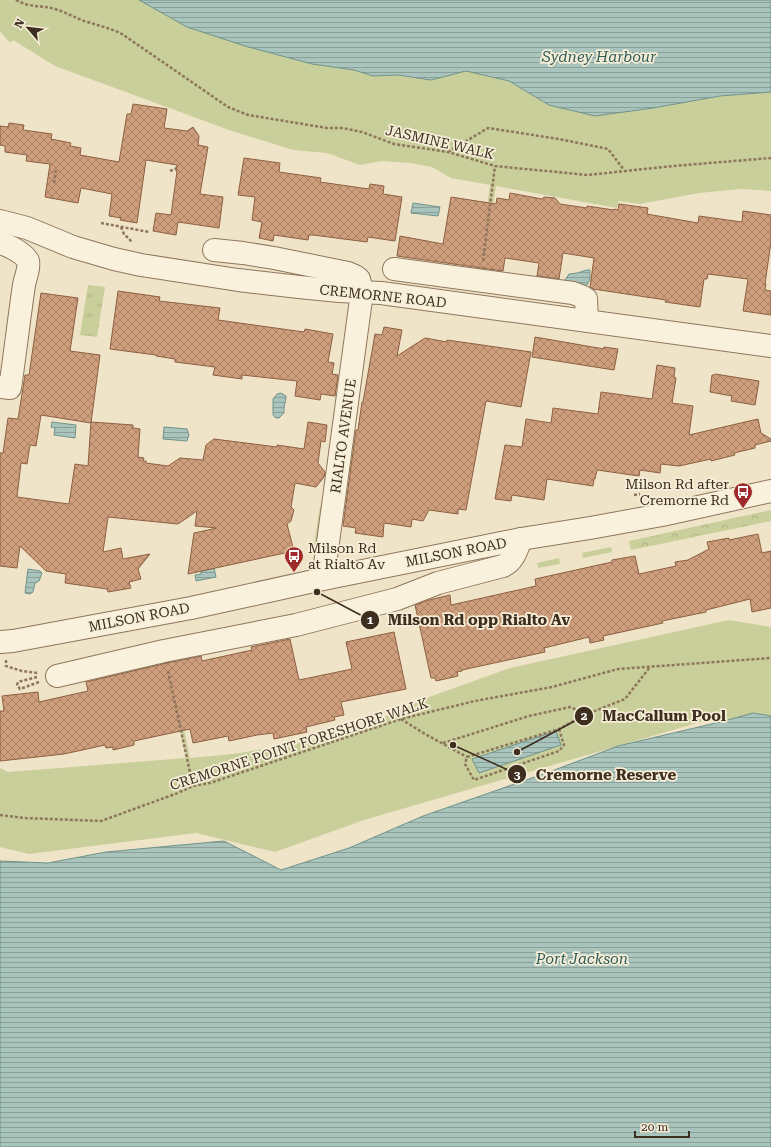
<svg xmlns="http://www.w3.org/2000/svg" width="771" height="1147" font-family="'Roboto Serif',serif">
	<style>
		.grass { fill: url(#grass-tufts) }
		.forest { fill: url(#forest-crowns) }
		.green { fill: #c9cf9b }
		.water { fill: url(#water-rules); stroke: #6f938a }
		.building { fill: url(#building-cross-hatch); stroke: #8d5f41 }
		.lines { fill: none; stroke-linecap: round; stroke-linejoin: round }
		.minor-casing { stroke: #8d765c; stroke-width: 24 }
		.path { stroke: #8d765c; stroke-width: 2.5; stroke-dasharray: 3 2; stroke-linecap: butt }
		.minor { stroke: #faf1dc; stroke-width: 22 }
		.labels { text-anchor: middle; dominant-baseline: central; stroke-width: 3.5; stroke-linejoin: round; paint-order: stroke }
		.street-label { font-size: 14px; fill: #3d2e20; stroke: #f7eed8 }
		.poi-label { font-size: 14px; fill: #3d2e20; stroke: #f7eed8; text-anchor: end }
		.water-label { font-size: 15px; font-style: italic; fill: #2f5d5a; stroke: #f7eed8 }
		.leader { fill: none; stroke: #3d2e20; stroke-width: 1.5 }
		.callout-dot { fill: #3d2e20; stroke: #f7eed8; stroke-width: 1.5 }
		.mark-label { font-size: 12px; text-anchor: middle; font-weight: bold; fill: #fff }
		.callout-label { font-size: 15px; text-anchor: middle; font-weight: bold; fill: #3d2e20; stroke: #f7eed8; stroke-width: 3.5; stroke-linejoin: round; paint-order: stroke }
	</style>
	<defs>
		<pattern id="grass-tufts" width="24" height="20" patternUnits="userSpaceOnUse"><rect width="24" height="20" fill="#c9cf9b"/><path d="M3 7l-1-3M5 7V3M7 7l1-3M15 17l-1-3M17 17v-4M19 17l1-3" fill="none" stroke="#aeb285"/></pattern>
		<pattern id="forest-crowns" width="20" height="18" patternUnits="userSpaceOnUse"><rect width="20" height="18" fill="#c9cf9b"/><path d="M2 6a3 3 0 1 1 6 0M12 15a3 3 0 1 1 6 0" fill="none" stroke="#aeb285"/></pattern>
		<pattern id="water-rules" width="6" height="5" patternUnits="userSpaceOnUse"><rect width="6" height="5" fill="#a9c4bc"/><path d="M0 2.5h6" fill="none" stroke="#8ba098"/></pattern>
		<pattern id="building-cross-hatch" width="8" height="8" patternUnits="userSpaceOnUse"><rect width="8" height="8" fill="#cf9f7d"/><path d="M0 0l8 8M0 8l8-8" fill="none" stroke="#a98266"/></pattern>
	</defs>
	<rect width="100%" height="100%" fill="#f0e4c8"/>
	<polygon class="grass" points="88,285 105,287 97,337 80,335"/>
	<polygon class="forest" points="771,510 771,521 631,550 629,541"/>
	<g class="green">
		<polygon points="0,0 139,0 187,27 245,46 312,64 354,70 373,76 398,75 431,80 466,71 509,81 549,105 653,108 720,96 771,92 771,191 741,189 699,193 640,204 619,201 617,208 496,186 483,276 478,275 490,185 451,178 432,167 410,163 382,161 360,165 327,153 293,150 229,130 55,66 13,40 10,43 0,31"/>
		<polygon points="320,506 324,506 318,549 313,552"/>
		<polygon points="611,547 612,552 583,558 582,553"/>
		<polygon points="559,558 560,564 538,568 537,563"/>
		<polygon points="729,620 771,627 771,721 714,718 364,820 275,852 196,833 29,854 0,847 0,768 8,772 186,758 165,659 169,658 190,758 233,754 340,736 432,696 510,668"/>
	</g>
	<g class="water">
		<polygon points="139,0 771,0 771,92 720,96 653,108 595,116 549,105 509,81 466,71 431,80 398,75 373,76 354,70 312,64 245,46 187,27"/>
		<polygon points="413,203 440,207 438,216 411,213"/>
		<polygon points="587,270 590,270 590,279 587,285 577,286 566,283 565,280 569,274 577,273"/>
		<path d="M281,393L286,396C286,402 283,407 284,413L279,418C276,418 274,417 273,415V399L277,394Z"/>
		<polygon points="52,422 76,425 75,438 54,435 55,428 51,427"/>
		<polygon points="164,427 187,429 189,435 187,441 163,439"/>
		<polygon points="214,568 216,577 196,581 195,575 201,574 201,571"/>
		<polygon points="28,569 40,571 42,573 39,581 35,583 33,592 30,594 25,593"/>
		<polygon points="753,713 771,716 771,1147 0,1147 0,861 48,863 106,852 224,841 281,870 349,848 423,816 549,772 618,746 724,721"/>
		<polygon points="556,731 561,745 479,773 472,759"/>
	</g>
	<g class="building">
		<polygon points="133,104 167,109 164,128 187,131 193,127 199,136 198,145 208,147 200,194 223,197 219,228 178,222 176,235 153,231 156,213 171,215 177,171 176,171 177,165 146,160 137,223 120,220 121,218 109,216 112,194 81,188 78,203 45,197 50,164 26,161 27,155 5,152 5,146 0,145 0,126 8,127 9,123 24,125 23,130 52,134 51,139 71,143 70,146 81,148 80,155 119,162 127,114 131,114"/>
		<polygon points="244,158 280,163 279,172 321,178 320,182 369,189 370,184 384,186 383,194 402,197 395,241 368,237 367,242 313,235 309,235 308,240 274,235 273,241 259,238 262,222 252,220 255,197 238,195"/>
		<polygon points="510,193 542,199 544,197 555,198 560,204 587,208 587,206 614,210 614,209 618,210 619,204 648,208 647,214 698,223 699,216 742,222 743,211 771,215 771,242 765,284 766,284 765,290 771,291 771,315 743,311 748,279 708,274 707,279 704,279 700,307 665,302 666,300 593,289 590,287 594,258 563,253 559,279 537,276 539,263 505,258 503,271 397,256 400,236 443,244 451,197 496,204 497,198 509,200"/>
		<polygon points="118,291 160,297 159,301 220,308 218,320 304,332 305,329 333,334 328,362 334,363 332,374 338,375 335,396 321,394 320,400 295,396 297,381 242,375 242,379 213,375 215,367 175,362 175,359 156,356 156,355 110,349"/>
		<polygon points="41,293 78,298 70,351 100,355 91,423 41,415 36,446 30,445 27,464 21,463 17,497 69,504 75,464 88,466 91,422 133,425 133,428 140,429 138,457 144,458 143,461 146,461 146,463 168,466 180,458 203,460 206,445 214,439 277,447 277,445 304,449 308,422 327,425 325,442 321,441 318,463 325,472 324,477 316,487 295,483 291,507 294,510 291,521 287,524 294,551 188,574 194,533 217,528 195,526 197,511 178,524 108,517 103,552 121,548 123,559 150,554 138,569 141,579 129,582 131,588 108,592 107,589 65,583 66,574 46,571 20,546 17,568 0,566 0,453 3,453 8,418 18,419 25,375 29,375"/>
		<polygon points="384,327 402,330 397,356 425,338 447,342 447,340 531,352 521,407 486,401 466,510 458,509 458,514 429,510 423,521 412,519 411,527 384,523 383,537 355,533 356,528 343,526 356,430 358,430 362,402 363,402 375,334 382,335"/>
		<polygon points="535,337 604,349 604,347 618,349 614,370 532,357"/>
		<polygon points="657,365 675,368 674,377 676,378 672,403 693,406 689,435 758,419 761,433 771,439 771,441 755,445 755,448 734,453 735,455 711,461 711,459 679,466 661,464 660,473 640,470 639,476 597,470 595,479 594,479 593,486 547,479 544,500 512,495 511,501 495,499 505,445 522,447 526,419 551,423 553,408 598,414 601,392 652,399"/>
		<polygon points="715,374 759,381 755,405 731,401 732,396 710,392 712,375 715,375"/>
		<polygon points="758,534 762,553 771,551 771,608 752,612 750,599 706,610 706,612 662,621 663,623 603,636 604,640 590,643 589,637 544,648 545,652 462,670 462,671 457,672 458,676 436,681 435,678 431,678 415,605 429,600 450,595 451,605 536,586 535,579 612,562 612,560 635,556 639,574 676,566 675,562 688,560 709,549 707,542 729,538 729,540"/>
		<polygon points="394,632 406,689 341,702 344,715 334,717 335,720 306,727 307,732 274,739 273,733 257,735 229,741 228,736 193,743 190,729 134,741 134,745 113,750 113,747 106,748 105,745 64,754 0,761 0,711 4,711 2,696 38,692 39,702 88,691 86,682 167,663 201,656 202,661 252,650 251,647 290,639 299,680 352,669 346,642"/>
	</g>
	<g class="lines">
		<g class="minor-casing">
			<g id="minor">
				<polyline points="0,221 27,228 73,247 114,259 141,265 238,280 299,287 339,291 381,293 771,346"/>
				<path d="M0,243C8,245 24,253 28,261C30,268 25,278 24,285C19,319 15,354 10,388L0,387"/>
				<polyline points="214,250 243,253 274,258 348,273 355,276 359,279 362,292 323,579"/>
				<polyline points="394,269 573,293 581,296 586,299 587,321"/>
				<polyline points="0,642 13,641 191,608 323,579 521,539 590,528 662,515 771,491"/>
				<path d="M57,676L164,651L296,625L397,599L438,583L503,566C514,561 517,549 521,539"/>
			</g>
		</g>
		<g class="path">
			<path d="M16,0C30,8 42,5 55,9C65,12 74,17 84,21C97,25 110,28 122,34L228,107L248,115L327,128H343L362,132L394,144L448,152L495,166L587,175L673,166L771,158"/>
			<polyline points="448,152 488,128 559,139 608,149 624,170"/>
			<polyline points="170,171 177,168"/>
			<polyline points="54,183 56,170"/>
			<polyline points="101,223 149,232"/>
			<polyline points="121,227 124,234 132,242"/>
			<polyline points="483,261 495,166"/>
			<polyline points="634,495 640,494"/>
			<polyline points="6,660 6,666 22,671 38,673"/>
			<polyline points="168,671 193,786"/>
			<polyline points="37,677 18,682 17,685 20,689 39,682"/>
			<polyline points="401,719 425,734 467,757"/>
			<polyline points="559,729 564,745 559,751 474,780 465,764 467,757 559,729 587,714 625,699 650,667"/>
			<polyline points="443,743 529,716 570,707 587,714"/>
			<polyline points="0,815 24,818 101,821 178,793 193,786 210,783 401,719 475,701 552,687 618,669 771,658"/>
		</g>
		<use href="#minor" class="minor"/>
	</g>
	<defs>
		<g id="bus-pin" transform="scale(1)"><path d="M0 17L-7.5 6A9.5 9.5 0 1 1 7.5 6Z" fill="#9e2a2b" stroke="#f7eed8"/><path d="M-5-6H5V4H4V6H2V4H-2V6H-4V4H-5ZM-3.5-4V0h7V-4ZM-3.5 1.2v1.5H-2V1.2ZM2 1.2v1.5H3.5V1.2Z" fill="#fff"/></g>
	</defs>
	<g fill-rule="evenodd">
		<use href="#bus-pin" x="743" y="492"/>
		<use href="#bus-pin" x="294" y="556"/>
	</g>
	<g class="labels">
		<g class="street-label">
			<text transform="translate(440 142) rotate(13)">JASMINE WALK</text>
			<text transform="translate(383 296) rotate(6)">CREMORNE ROAD</text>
			<text transform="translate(343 436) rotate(-82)">RIALTO AVENUE</text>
			<text transform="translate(456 552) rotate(-11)">MILSON ROAD</text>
			<text transform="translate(139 617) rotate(-11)">MILSON ROAD</text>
			<text transform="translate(299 744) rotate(-18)">CREMORNE POINT FORESHORE WALK</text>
		</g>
		<g class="poi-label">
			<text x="729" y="484">Milson Rd after<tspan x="729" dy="16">Cremorne Rd</tspan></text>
			<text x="308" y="548" text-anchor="start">Milson Rd<tspan x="308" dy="16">at Rialto Av</tspan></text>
		</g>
		<g class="water-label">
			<text x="599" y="57">Sydney Harbour</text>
			<text x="582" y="959">Port Jackson</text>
		</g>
	</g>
	<path class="leader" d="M317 592L370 620M517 752L584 716M453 745L517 774"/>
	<g class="callout-dot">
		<circle cx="317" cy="592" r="4"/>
		<circle cx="517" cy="752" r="4"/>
		<circle cx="453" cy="745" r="4"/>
		<circle cx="370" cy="620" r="10"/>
		<circle cx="584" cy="716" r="10"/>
		<circle cx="517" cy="774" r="10"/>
	</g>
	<g class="mark-label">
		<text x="370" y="624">1</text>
		<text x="584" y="720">2</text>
		<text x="517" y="779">3</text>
	</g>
	<g class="callout-label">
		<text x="479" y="625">Milson Rd opp Rialto Av</text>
		<text x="664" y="721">MacCallum Pool</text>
		<text x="606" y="780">Cremorne Reserve</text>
	</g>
	<g transform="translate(28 28) rotate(298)" stroke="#f7eed8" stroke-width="3" paint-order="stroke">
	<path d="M0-3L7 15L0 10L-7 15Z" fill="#3d2e20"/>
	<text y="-6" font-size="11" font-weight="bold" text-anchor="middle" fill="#3d2e20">N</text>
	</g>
	<path d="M635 1131v6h54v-6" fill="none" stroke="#3d2e20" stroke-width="2"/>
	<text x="641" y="1131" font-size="12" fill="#3d2e20" stroke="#f7eed8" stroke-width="3" paint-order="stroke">20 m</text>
</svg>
